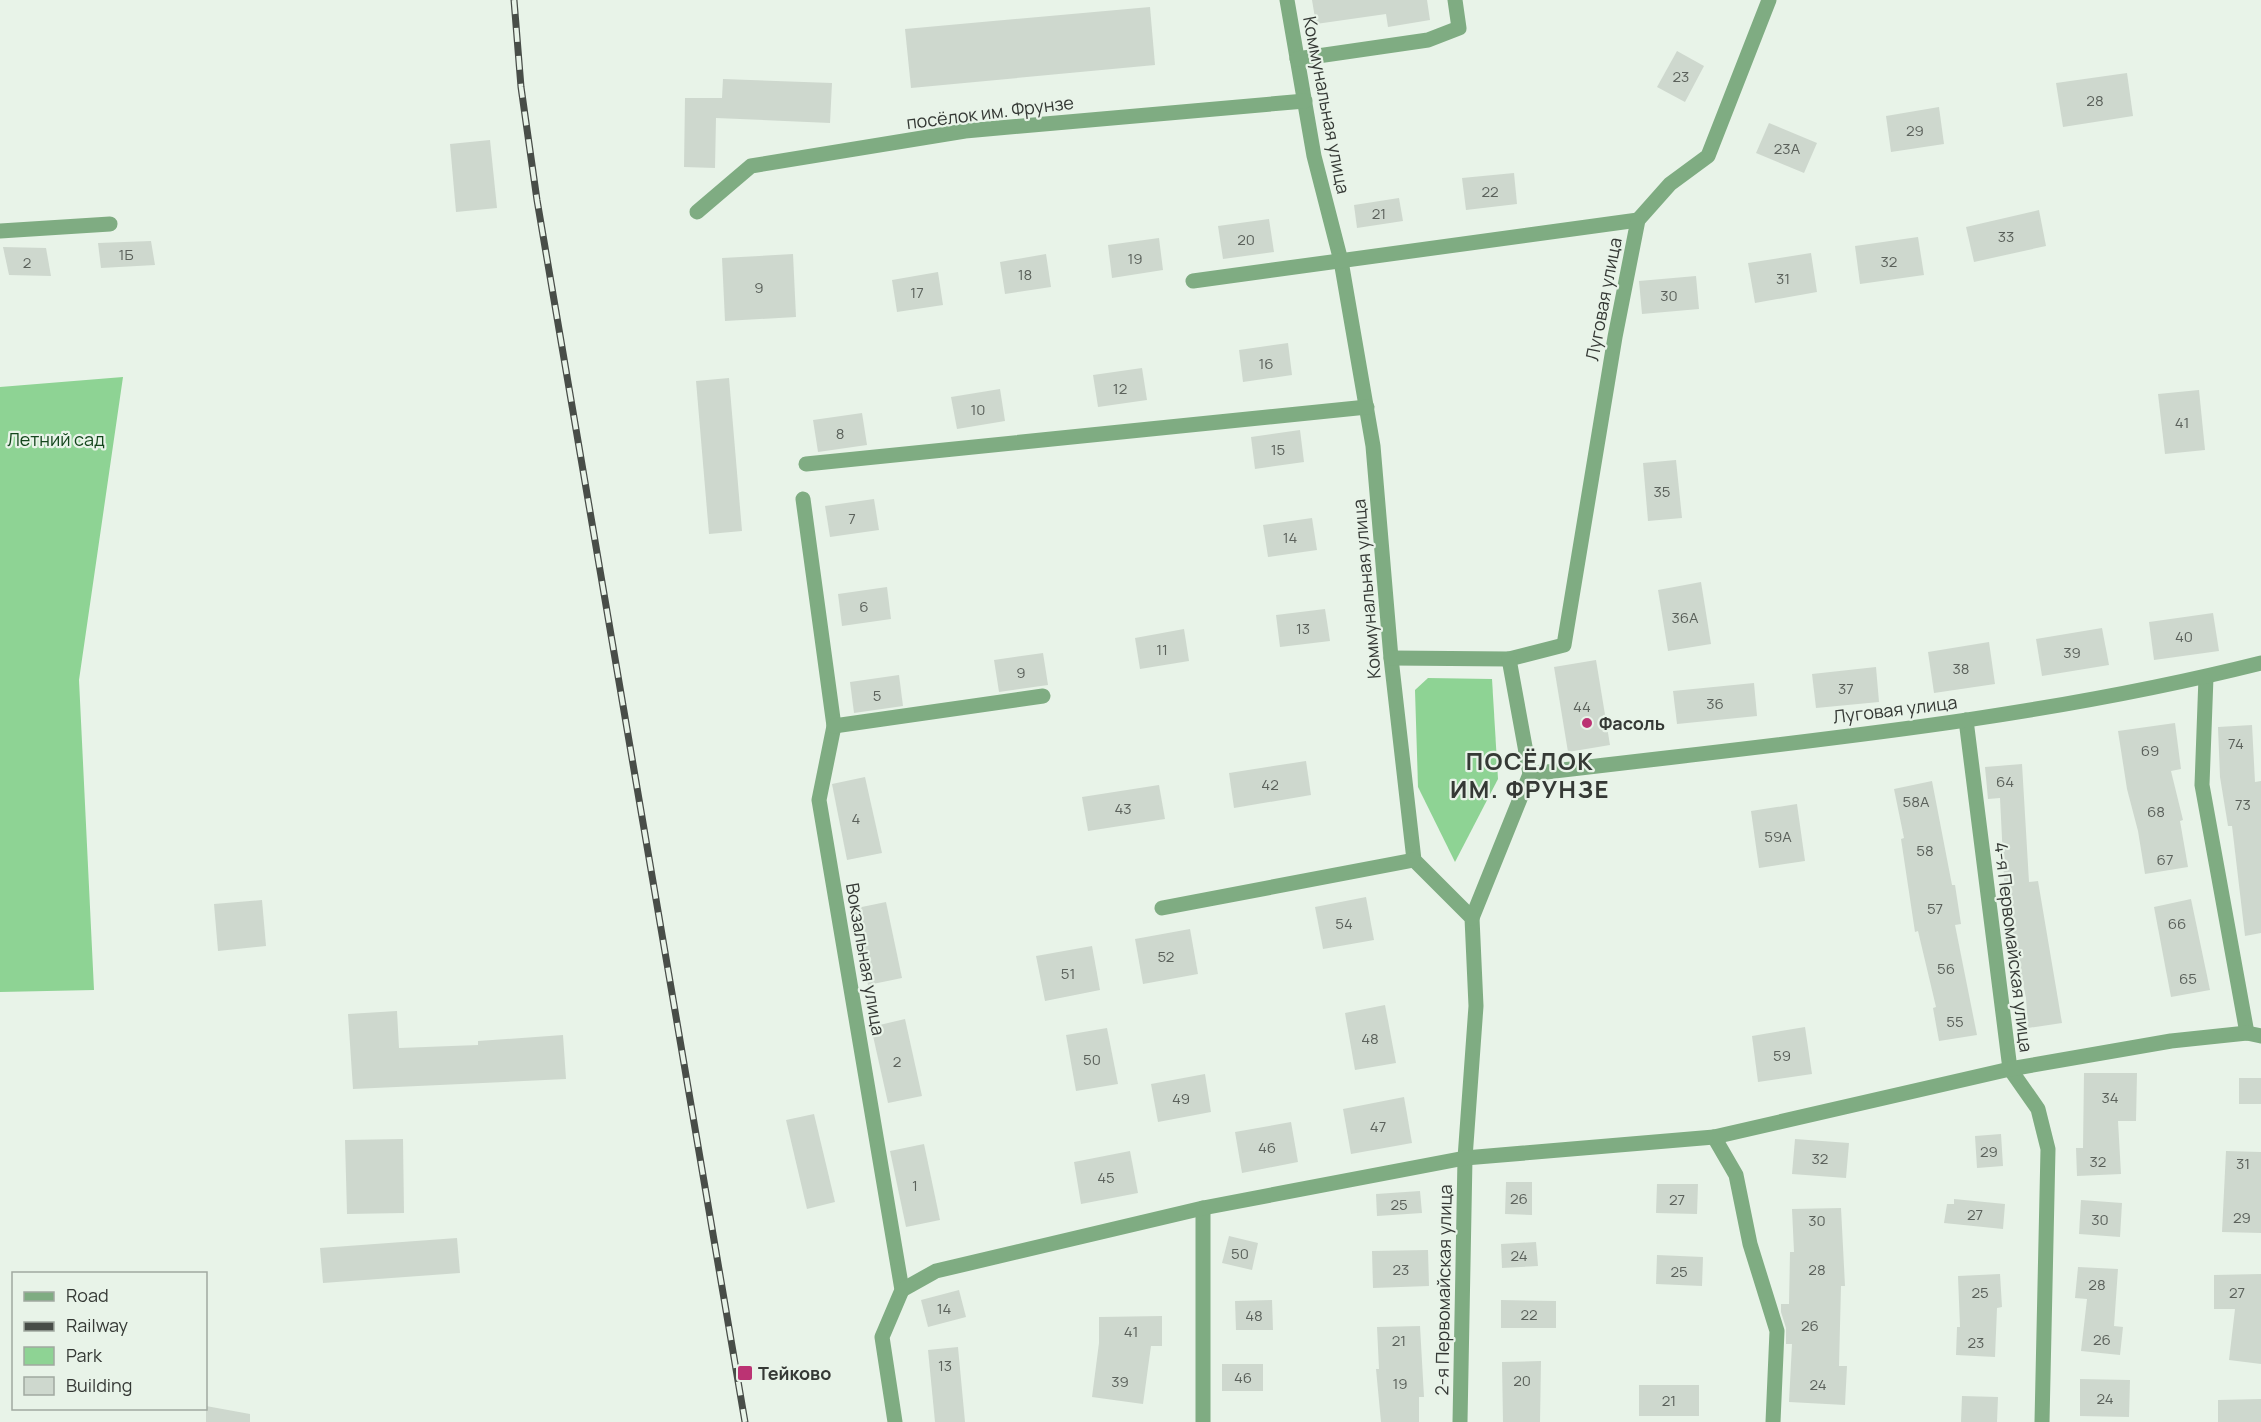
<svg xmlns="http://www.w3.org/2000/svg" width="2261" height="1422" font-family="Manrope,sans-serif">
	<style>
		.green { fill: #8ed394 }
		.building { fill: #ced8ce }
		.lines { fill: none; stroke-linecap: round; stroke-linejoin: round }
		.minor { stroke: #7fac82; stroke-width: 15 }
		.rail-casing { stroke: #484d48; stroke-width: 7 }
		.rail { stroke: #e8f3e8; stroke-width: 4.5; stroke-dasharray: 14; stroke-linecap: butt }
		.poi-dot { fill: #bb3373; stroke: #e8f3e8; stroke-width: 2 }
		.labels { text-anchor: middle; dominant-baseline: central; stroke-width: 4.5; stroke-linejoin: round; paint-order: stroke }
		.number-label { font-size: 15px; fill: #5b615b }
		.street-label { font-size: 18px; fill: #353935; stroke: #e8f3e8 }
		.park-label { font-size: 18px; fill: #15471d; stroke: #e8f3e8 }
		.poi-label { font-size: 18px; font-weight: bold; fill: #353935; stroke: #e8f3e8; text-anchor: start }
		.district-label { font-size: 24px; font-weight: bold; letter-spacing: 1.5px; fill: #353935; stroke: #e8f3e8 }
	</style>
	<rect width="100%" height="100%" fill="#e8f3e8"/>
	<g class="green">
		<polygon points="123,377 79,680 94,990 0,992 0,387"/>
		<polygon points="1428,678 1492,679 1498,779 1455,862 1418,787 1415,690"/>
	</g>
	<g class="building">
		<polygon points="1312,0 1427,0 1430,20 1388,27 1386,14 1316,24"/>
		<polygon points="1150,7 1155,65 911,88 905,29"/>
		<polygon points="1677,51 1704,66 1685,102 1657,87"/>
		<polygon points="2127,73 2133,116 2063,127 2056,83"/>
		<polygon points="723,79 832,83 830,123 716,118 715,168 684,167 685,98 722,98"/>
		<polygon points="1939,107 1944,144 1891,152 1886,116"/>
		<polygon points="1769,123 1817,143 1804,173 1756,153"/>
		<polygon points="490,140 497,208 456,212 450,144"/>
		<polygon points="1514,173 1517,204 1466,210 1462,178"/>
		<polygon points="1399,198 1403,221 1357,228 1354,205"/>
		<polygon points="2039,210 2046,246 1974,262 1966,227"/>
		<polygon points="1269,219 1274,252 1223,259 1218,226"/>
		<polygon points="1918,237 1924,275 1860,284 1855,246"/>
		<polygon points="1159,238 1163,270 1112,278 1108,245"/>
		<polygon points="151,241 155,265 101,268 98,243"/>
		<polygon points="3,247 46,248 51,276 9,275"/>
		<polygon points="1811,253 1817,292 1755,303 1748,263"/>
		<polygon points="793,254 796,317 725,321 722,258"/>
		<polygon points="1046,254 1051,287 1005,294 1000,262"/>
		<polygon points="938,272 943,305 897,312 892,280"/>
		<polygon points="1696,276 1699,309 1642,314 1639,281"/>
		<polygon points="1288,343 1292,375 1243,382 1239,350"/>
		<polygon points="1142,368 1147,400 1098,407 1093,375"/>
		<polygon points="729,378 742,531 709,534 696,381"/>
		<polygon points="1000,389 1005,421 957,429 951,397"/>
		<polygon points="2199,390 2205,450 2165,454 2158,394"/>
		<polygon points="862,413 867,445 818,452 813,420"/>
		<polygon points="1300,430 1304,462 1255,469 1251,437"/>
		<polygon points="1676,460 1682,518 1648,521 1643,463"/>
		<polygon points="874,499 879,530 830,537 825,506"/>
		<polygon points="1312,518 1317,550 1268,557 1263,525"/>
		<polygon points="1701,582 1711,644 1668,651 1658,590"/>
		<polygon points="887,587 891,619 842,626 838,594"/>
		<polygon points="1325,609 1330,641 1280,647 1276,615"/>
		<polygon points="2213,613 2219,651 2154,660 2149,622"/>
		<polygon points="2102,628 2109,665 2042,676 2036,639"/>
		<polygon points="1184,629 1189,661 1140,669 1135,638"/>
		<polygon points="1989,642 1995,684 1934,693 1928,652"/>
		<polygon points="1043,653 1048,685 999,692 994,660"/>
		<polygon points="1596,660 1610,745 1568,752 1554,667"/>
		<polygon points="1876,667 1879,702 1816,708 1812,674"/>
		<polygon points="899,675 903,706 854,713 850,682"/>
		<polygon points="1754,683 1757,716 1677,724 1673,691"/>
		<polygon points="2175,723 2181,769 2171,771 2183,820 2180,821 2188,867 2145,874 2138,831 2127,789 2118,731"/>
		<polygon points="2252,725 2255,782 2261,781 2261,933 2245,936 2232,826 2228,826 2220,777 2218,727"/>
		<polygon points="1306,761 1311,795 1234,808 1229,773"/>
		<polygon points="2022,764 2029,882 2038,881 2062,1023 2028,1028 2026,998 2012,931 2004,879 2000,798 1988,799 1985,767"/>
		<polygon points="865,777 882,853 847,860 832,784"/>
		<polygon points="1932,781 1952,885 1955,885 1961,924 1955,925 1977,1035 1939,1041 1933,1008 1936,1007 1918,931 1915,932 1901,839 1904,838 1894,789"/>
		<polygon points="1159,785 1165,819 1088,831 1082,797"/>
		<polygon points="1797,804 1805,861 1759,868 1751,811"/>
		<polygon points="1366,897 1374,940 1323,949 1315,907"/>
		<polygon points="2191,899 2210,990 2171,997 2154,907"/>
		<polygon points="262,900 266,946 218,951 214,904"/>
		<polygon points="886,902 902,978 868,985 852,909"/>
		<polygon points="1190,929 1198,974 1143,984 1135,939"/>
		<polygon points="1092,946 1100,990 1045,1001 1036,956"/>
		<polygon points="1385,1005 1396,1063 1355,1070 1345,1013"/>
		<polygon points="397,1011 399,1048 478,1045 478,1041 563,1035 566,1079 353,1089 348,1014"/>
		<polygon points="905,1019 922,1096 888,1103 871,1027"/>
		<polygon points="1805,1027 1812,1074 1758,1082 1752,1036"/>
		<polygon points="1107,1028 1118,1084 1076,1091 1066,1035"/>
		<polygon points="2084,1073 2137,1073 2136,1121 2118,1121 2121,1174 2077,1176 2076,1148 2083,1148"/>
		<polygon points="1205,1074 1211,1112 1158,1122 1151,1084"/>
		<rect x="2239" y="1078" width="22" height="26"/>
		<polygon points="1404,1097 1412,1143 1351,1154 1343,1109"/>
		<polygon points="814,1114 835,1202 807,1209 786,1120"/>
		<polygon points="1291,1122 1298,1162 1242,1173 1235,1132"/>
		<polygon points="2001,1134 2003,1166 1977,1168 1975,1136"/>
		<polygon points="403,1139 404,1213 347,1214 345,1140"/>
		<polygon points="1795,1139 1849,1143 1846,1178 1792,1174"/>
		<polygon points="924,1144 940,1220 906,1227 890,1151"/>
		<polygon points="1130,1151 1138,1193 1081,1204 1074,1162"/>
		<polygon points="2226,1151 2261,1152 2261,1233 2222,1232"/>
		<polygon points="1506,1182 1532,1182 1532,1215 1505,1214"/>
		<polygon points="1657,1184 1698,1184 1697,1214 1656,1213"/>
		<polygon points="1420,1191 1422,1213 1377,1216 1376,1194"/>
		<polygon points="1954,1199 2005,1204 2003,1229 1944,1223 1947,1204 1954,1204"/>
		<polygon points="2081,1200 2122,1203 2120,1237 2079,1234"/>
		<polygon points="1841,1208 1845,1286 1841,1286 1839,1366 1847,1366 1845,1405 1789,1402 1792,1344 1786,1344 1786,1328 1781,1312 1781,1304 1789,1304 1790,1252 1794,1252 1792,1209"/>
		<polygon points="1229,1236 1258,1243 1252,1270 1222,1263"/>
		<polygon points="457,1238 460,1273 323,1283 320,1248"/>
		<polygon points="1536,1242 1538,1266 1502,1268 1501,1244"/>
		<polygon points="1428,1250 1429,1286 1373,1288 1372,1251"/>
		<polygon points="1657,1255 1703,1257 1702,1286 1656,1284"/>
		<polygon points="2078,1267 2118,1269 2114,1326 2123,1327 2120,1355 2081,1351 2087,1299 2075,1298"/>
		<polygon points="2000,1274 2002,1307 1997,1308 1995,1357 1956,1355 1957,1327 1960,1327 1958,1276"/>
		<polygon points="2261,1274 2261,1364 2229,1360 2235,1309 2214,1309 2214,1275"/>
		<polygon points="959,1290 966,1317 928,1327 921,1300"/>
		<polygon points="1272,1300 1273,1330 1236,1330 1235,1301"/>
		<polygon points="1501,1300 1556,1301 1556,1328 1501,1328"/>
		<polygon points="1162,1316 1162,1346 1151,1346 1143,1404 1092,1397 1099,1343 1099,1317"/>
		<polygon points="1420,1326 1424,1397 1419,1397 1419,1422 1381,1422 1376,1369 1379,1369 1377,1327"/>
		<polygon points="958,1347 965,1422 935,1422 928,1350"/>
		<polygon points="1541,1361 1540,1422 1503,1422 1502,1362"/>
		<rect x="1222" y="1364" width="41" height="27"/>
		<polygon points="2080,1379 2130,1380 2129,1417 2080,1416"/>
		<rect x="1639" y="1385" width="60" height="31"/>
		<polygon points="1962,1396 1998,1397 1997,1422 1961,1422"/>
		<polygon points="2261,1399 2261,1422 2218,1422 2218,1400"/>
		<polygon points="206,1406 250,1414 250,1422 206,1422"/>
	</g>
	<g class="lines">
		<g class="minor">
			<polyline points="1287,0 1314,156 1341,261 1373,446 1391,658 1414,860 1472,918 1476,1006 1465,1158 1460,1422"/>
			<polyline points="1297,59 1428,40 1459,28 1455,0"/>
			<polyline points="697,212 751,166 965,131 1305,101"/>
			<polyline points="0,231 110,224"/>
			<polyline points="1193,281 1638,220"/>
			<polyline points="806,464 1367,407"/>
			<polyline points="803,499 834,726 819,800 902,1290 882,1337 895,1422"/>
			<polyline points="1391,658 1509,659 1564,645 1615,337 1638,220 1670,184 1708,156 1769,0"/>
			<polyline points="2206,677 2202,785 2247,1033"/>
			<polyline points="1966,720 2010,1069 2038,1109 2048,1149 2042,1422"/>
			<polyline points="834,726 1043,696"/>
			<path d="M1530,774C1774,744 2022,723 2261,663"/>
			<polyline points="1162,908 1414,860"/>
			<polyline points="1472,918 1530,774 1509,659"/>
			<polyline points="1714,1137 1736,1175 1750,1244 1777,1331 1773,1422"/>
			<polyline points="1203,1208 1203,1422"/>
			<polyline points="902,1290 936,1271 1203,1208 1465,1158 1714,1137 2010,1069 2171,1041 2247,1033 2261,1036"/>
		</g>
		<g class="rail-casing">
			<polyline id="rail" points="514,0 521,87 537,200 745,1422"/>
		</g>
		<use href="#rail" class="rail"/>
	</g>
	<g class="poi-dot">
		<circle cx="1587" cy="723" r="6"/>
		<rect x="737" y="1365" width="16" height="16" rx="3"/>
	</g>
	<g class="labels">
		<g class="number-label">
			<text x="1681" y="76">23</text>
			<text x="2095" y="100">28</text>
			<text x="1915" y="130">29</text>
			<text x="1787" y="148">23А</text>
			<text x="1490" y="191">22</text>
			<text x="1379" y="213">21</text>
			<text x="2006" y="236">33</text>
			<text x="1246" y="239">20</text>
			<text x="126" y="254">1Б</text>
			<text x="1135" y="258">19</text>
			<text x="1889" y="261">32</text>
			<text x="27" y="262">2</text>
			<text x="1025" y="274">18</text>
			<text x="1783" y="278">31</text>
			<text x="759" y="287">9</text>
			<text x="917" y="292">17</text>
			<text x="1669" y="295">30</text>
			<text x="1266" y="363">16</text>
			<text x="1120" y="388">12</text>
			<text x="978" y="409">10</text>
			<text x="2182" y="422">41</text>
			<text x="840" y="433">8</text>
			<text x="1278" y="449">15</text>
			<text x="1662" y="491">35</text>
			<text x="852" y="518">7</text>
			<text x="1290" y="537">14</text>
			<text x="864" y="606">6</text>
			<text x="1685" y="617">36А</text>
			<text x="1303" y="628">13</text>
			<text x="2184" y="636">40</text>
			<text x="1162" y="649">11</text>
			<text x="2072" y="652">39</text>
			<text x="1961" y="668">38</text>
			<text x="1021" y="672">9</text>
			<text x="1846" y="688">37</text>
			<text x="877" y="695">5</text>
			<text x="1715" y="703">36</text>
			<text x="1582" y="706">44</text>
			<text x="2236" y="743">74</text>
			<text x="2150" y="750">69</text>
			<text x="2005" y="781">64</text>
			<text x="1270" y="784">42</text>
			<text x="1916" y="801">58А</text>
			<text x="2243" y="804">73</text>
			<text x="1123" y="808">43</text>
			<text x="2156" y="811">68</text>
			<text x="856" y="818">4</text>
			<text x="1778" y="836">59А</text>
			<text x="1925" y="850">58</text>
			<text x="2165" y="859">67</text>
			<text x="1935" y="908">57</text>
			<text x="1344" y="923">54</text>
			<text x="2177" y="923">66</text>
			<text x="1166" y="956">52</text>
			<text x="1946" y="968">56</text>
			<text x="1068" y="973">51</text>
			<text x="2188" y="978">65</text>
			<text x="1955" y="1021">55</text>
			<text x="1370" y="1038">48</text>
			<text x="1782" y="1055">59</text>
			<text x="1092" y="1059">50</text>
			<text x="897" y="1061">2</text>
			<text x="2110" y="1097">34</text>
			<text x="1181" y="1098">49</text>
			<text x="1378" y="1126">47</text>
			<text x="1267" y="1147">46</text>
			<text x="1989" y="1151">29</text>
			<text x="1820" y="1158">32</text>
			<text x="2098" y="1161">32</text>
			<text x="2243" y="1163">31</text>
			<text x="1106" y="1177">45</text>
			<text x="915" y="1185">1</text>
			<text x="1519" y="1198">26</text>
			<text x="1677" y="1199">27</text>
			<text x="1399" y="1204">25</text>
			<text x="1975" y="1214">27</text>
			<text x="2242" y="1217">29</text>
			<text x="2100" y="1219">30</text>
			<text x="1817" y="1220">30</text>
			<text x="1240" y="1253">50</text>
			<text x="1519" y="1255">24</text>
			<text x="1401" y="1269">23</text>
			<text x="1817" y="1269">28</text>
			<text x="1679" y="1271">25</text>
			<text x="2097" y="1284">28</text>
			<text x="1980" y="1292">25</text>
			<text x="2237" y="1292">27</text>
			<text x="944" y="1308">14</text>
			<text x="1529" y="1314">22</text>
			<text x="1254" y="1315">48</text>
			<text x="1810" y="1325">26</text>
			<text x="1131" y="1331">41</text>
			<text x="2102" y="1339">26</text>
			<text x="1399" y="1340">21</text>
			<text x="1976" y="1342">23</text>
			<text x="945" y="1365">13</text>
			<text x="1243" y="1377">46</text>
			<text x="1522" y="1380">20</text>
			<text x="1120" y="1381">39</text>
			<text x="1400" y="1383">19</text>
			<text x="1818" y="1384">24</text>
			<text x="2105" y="1398">24</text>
			<text x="1669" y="1400">21</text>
		</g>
		<g class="street-label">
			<text transform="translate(1327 105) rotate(79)">Коммунальная улица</text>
			<text transform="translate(990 112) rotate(-7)">посёлок им. Фрунзе</text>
			<text transform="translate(1603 299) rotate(-79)">Луговая улица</text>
			<text transform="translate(1366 589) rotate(-95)">Коммунальная улица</text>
			<text transform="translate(1895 709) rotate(-7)">Луговая улица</text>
			<text transform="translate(2014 947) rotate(83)">4-я Первомайская улица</text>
			<text transform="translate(866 959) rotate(80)">Вокзальная улица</text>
			<text transform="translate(1443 1290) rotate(-89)">2-я Первомайская улица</text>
		</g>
		<g class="park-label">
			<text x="56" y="439">Летний сад</text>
		</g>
		<g class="poi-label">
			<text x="1599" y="723">Фасоль</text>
			<text x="758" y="1373">Тейково</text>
		</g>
		<g class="district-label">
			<text x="1530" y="760">ПОСЁЛОК<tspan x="1530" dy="28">ИМ. ФРУНЗЕ</tspan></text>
		</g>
	</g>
	<rect x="12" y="1272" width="195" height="138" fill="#e8f3e8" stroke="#a0a9a0" stroke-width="1.5"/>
	<rect x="24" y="1292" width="30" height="9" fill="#7fac82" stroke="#a0a9a0" stroke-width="1.5"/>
	<text x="66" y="1302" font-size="18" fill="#353935">Road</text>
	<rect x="24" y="1322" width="30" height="9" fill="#484d48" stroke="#a0a9a0" stroke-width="1.5"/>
	<text x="66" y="1332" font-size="18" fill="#353935">Railway</text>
	<rect x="24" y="1347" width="30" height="18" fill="#8ed394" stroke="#a0a9a0" stroke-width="1.5"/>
	<text x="66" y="1362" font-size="18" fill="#353935">Park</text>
	<rect x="24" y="1377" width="30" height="18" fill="#ced8ce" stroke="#a0a9a0" stroke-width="1.5"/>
	<text x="66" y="1392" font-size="18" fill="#353935">Building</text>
</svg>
